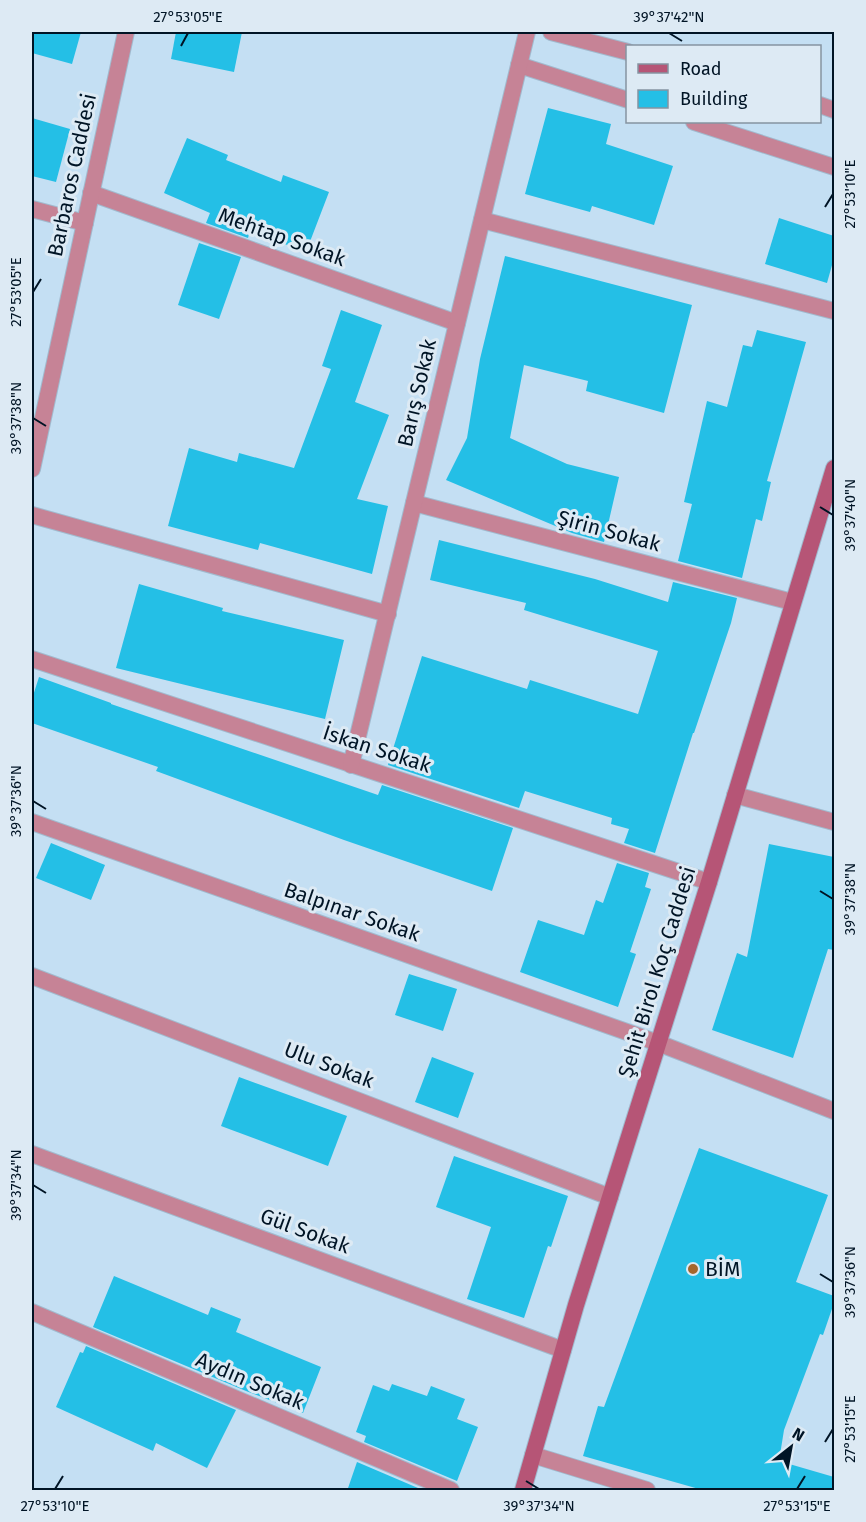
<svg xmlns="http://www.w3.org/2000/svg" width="866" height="1522" font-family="'Fira Sans',sans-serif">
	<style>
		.building { fill: #24bfe6 }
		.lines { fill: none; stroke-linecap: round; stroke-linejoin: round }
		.minor-casing { stroke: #a1bace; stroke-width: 18 }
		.secondary-casing { stroke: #a1bace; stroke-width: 18 }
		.minor { stroke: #c68396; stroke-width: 16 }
		.secondary { stroke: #b65576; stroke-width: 16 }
		.ticks { fill: none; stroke: #001425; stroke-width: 2 }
		.poi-dot { fill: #a5672d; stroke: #ddeaf4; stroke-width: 2 }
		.labels { text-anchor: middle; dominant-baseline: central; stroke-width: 6; stroke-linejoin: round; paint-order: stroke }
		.street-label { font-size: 21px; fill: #001425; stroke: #ddeaf4 }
		.poi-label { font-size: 21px; fill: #001425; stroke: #ddeaf4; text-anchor: start }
		.neatline { fill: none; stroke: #001425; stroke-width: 2 }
		.ticks-label { font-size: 15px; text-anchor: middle; fill: #001425 }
	</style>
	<rect width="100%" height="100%" fill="#c4dff3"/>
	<g class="building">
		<polygon points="32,32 81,32 72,64 32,53"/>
		<polygon points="176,32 242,32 234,72 171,59"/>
		<polygon points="548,108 611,124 606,144 673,166 654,225 592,206 590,212 525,194"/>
		<polygon points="32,118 70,129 56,182 32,176"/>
		<polygon points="187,138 228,155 226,160 281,182 283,175 329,192 306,252 250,231 248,238 206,223 210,213 164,193"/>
		<polygon points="779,218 834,236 834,258 827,283 765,264"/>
		<polygon points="199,243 241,257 219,319 178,305"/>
		<polygon points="505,256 692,305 664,413 586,391 588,381 524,365 510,438 567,464 619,477 604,542 572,533 446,480 467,438 480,359"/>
		<polygon points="341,310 382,325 355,402 389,415 357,499 388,506 372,574 260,543 258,550 168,526 189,448 237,462 239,453 294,468 331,369 322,366"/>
		<polygon points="757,330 806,342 767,481 771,482 762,521 756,519 742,578 678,561 692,504 684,502 707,401 727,407 743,345 752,347"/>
		<polygon points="439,540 595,579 668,602 673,582 737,598 731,623 694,733 693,733 655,853 624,843 629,829 611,824 612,818 525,791 519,808 388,765 422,656 527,689 530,680 638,714 658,651 524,610 526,603 430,580"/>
		<polygon points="139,584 223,608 222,611 344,640 325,719 116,668"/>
		<polygon points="39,677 111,703 111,704 378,795 382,785 513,828 492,891 344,840 156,771 158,767 32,723 32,699"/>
		<polygon points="51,843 105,865 91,900 36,878"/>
		<polygon points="769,844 834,857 834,950 828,949 793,1058 712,1030 737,953 747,957"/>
		<polygon points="617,863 649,873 645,887 651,889 630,952 636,954 618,1007 520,972 538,920 584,935 596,900 603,903"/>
		<polygon points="409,974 457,989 443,1031 395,1015"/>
		<polygon points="432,1057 474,1073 458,1118 415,1102"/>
		<polygon points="239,1077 347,1116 328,1166 221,1126"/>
		<polygon points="699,1148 828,1195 796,1282 834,1296 834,1303 823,1335 820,1334 784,1430 779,1461 834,1477 834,1491 706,1491 583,1456 598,1406 604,1407"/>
		<polygon points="454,1156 568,1196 551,1247 548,1246 524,1318 467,1299 491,1227 436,1207"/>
		<polygon points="114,1276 208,1315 211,1307 241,1319 236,1332 321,1367 303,1413 246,1391 93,1327"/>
		<polygon points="86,1346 236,1410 207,1468 156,1443 153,1451 56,1407 80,1352 83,1353"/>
		<polygon points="392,1384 427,1396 431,1386 465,1399 457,1419 478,1427 457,1481 364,1442 366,1436 356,1432 373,1385 389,1391"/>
		<polygon points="357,1462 425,1491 347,1491"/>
	</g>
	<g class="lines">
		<g class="minor-casing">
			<g id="minor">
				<polyline points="551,32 628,52"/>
				<polyline points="519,65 628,100"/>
				<polyline points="820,105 834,110"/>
				<polyline points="694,122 834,167"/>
				<polyline points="91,193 457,323"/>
				<polyline points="32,209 85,223"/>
				<polyline points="482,220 834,311"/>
				<polyline points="32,469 126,32"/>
				<polyline points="414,503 792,602"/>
				<polyline points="32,515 388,614"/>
				<polyline points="32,659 709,882"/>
				<polyline points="351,765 527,32"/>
				<polyline points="735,795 834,822"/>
				<polyline points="32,822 658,1043 834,1111"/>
				<polyline points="32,976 610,1197"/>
				<polyline points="32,1154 563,1350"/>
				<polyline points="32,1312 451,1490"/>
				<polyline points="533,1455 647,1490"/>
			</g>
		</g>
		<g class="secondary-casing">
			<polyline id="secondary" points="523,1490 576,1305 709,882 834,468"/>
		</g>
		<use href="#minor" class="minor"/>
		<use href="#secondary" class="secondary"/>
	</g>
	<path class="ticks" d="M669,33L682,41M181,46L188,33M825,207L833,194M33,292L41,279M33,418L46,426M820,507L833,515M33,801L46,809M820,891L833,899M33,1185L46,1193M820,1274L833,1282M825,1442L833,1429M526,1481L539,1489M55,1489L63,1476M797,1489L805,1476"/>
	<circle class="poi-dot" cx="693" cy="1269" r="6"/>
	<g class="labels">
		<g class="street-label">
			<text transform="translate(72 175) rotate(-78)">Barbaros Caddesi</text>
			<text transform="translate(282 237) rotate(20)">Mehtap Sokak</text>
			<text transform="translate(417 393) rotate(-77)">Barış Sokak</text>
			<text transform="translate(609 531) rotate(15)">Şirin Sokak</text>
			<text transform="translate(377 749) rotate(18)">İskan Sokak</text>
			<text transform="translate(352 912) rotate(19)">Balpınar Sokak</text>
			<text transform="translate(657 972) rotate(-73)">Şehit Birol Koç Caddesi</text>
			<text transform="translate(329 1065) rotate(21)">Ulu Sokak</text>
			<text transform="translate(305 1231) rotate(20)">Gül Sokak</text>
			<text transform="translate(250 1381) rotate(23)">Aydın Sokak</text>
		</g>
		<g class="poi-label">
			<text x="705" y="1269">BİM</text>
		</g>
	</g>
	<rect width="866" height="1522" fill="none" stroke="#ddeaf4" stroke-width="66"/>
	<rect x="626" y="45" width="195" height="78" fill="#ddeaf4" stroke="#8594a1" stroke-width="1.5"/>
	<rect x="638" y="64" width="30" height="9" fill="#b65576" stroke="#8594a1" stroke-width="1.5"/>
	<text x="680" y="75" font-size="18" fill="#001425">Road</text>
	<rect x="638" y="90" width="30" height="18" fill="#24bfe6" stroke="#8594a1" stroke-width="1.5"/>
	<text x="680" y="105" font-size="18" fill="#001425">Building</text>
	<g transform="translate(791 1447) rotate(31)" stroke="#ddeaf4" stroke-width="4.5" paint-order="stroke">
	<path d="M0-4.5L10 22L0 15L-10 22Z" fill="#001425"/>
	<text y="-9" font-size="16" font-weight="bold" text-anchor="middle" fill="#001425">N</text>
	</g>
	<rect x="33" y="33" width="800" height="1456" class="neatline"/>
	<g class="ticks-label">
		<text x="188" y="22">27°53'05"E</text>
		<text x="669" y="22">39°37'42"N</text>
		<text transform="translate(850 194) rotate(-90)" y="5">27°53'10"E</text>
		<text transform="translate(16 292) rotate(-90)" y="5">27°53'05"E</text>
		<text transform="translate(16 418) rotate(-90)" y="5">39°37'38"N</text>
		<text transform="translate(850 515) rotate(-90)" y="5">39°37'40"N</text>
		<text transform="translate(16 801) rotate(-90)" y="5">39°37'36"N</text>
		<text transform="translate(850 899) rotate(-90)" y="5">39°37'38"N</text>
		<text transform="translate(16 1185) rotate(-90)" y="5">39°37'34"N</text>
		<text transform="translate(850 1282) rotate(-90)" y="5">39°37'36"N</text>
		<text transform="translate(850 1429) rotate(-90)" y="5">27°53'15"E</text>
		<text x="55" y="1511">27°53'10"E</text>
		<text x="539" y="1511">39°37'34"N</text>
		<text x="797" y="1511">27°53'15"E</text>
	</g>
</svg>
